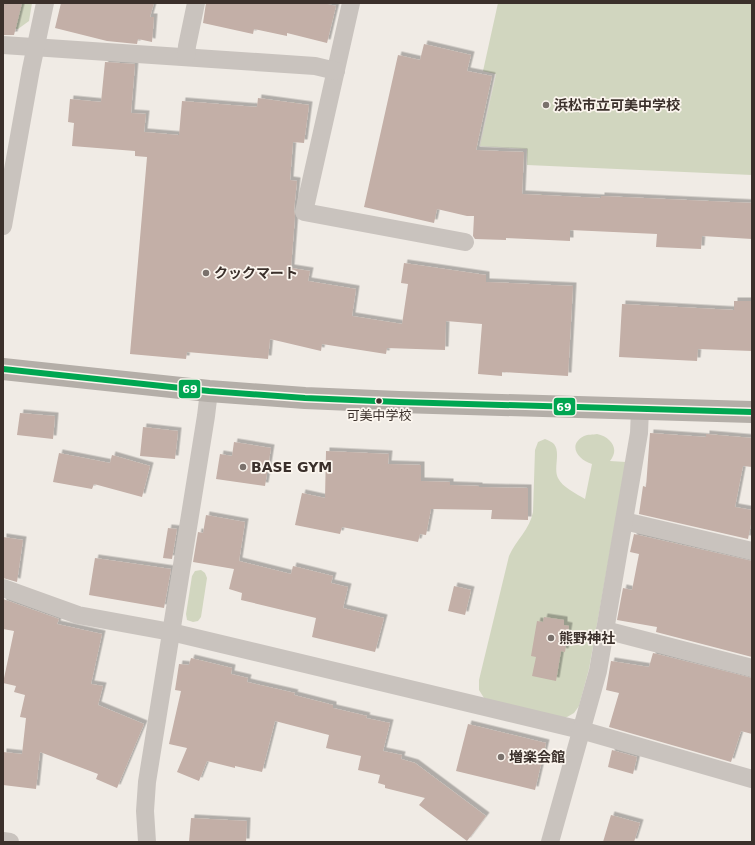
<svg xmlns="http://www.w3.org/2000/svg" width="755" height="845" font-family="'DejaVu Sans','Noto Sans JP',sans-serif">
	<style>
		.green { fill: #d1d6bf }
		.building { fill: #c3afa7; filter: url(#shadow) }
		.lines { fill: none; stroke-linecap: round; stroke-linejoin: round }
		.minor { stroke: #c9c3be; stroke-width: 18 }
		.trunk { stroke: #b4aea8; stroke-width: 22 }
		.bus-1-casing { stroke: #fbf5ee; stroke-width: 9 }
		.bus-1 { stroke: #00a651; stroke-width: 6 }
		.poi-dot { fill: #7a716c; stroke: #fbf5ee; stroke-width: 1.5 }
		.bus-dot { fill: #3b302b; stroke: #fbf5ee; stroke-width: 1.5 }
		.labels { text-anchor: middle; dominant-baseline: central; stroke-width: 3.5; stroke-linejoin: round; paint-order: stroke }
		.bus-label { font-size: 13px; fill: #3b302b; stroke: #fbf5ee }
		.poi-label { font-size: 14px; font-weight: bold; fill: #3b302b; stroke: #fbf5ee; text-anchor: start }
		.line-badge { stroke: #fbf5ee; stroke-width: 1.5 }
		.badge-label { font-size: 11px; text-anchor: middle; font-weight: bold; fill: #fff }
	</style>
	<defs>
		<filter id="shadow"><feDropShadow dx="3.5" dy="-3.5" stdDeviation="0" flood-color="#0004"/></filter>
	</defs>
	<rect width="100%" height="100%" fill="#f0ebe5"/>
	<g class="green">
		<polygon points="3,3 32,3 29,21 18,29 3,28"/>
		<polygon points="498,3 752,3 752,175 527,165 527,149 480,146 496,74 483,71"/>
		<path d="M597,434C611,437 620,449 610,461L626,462L589,669L579,706L574,713L567,717L556,718L484,698L479,690V680L509,556C516,540 530,529 533,512L535,450L538,442L545,439C548,440 552,442 554,444C561,453 553,468 558,478C562,487 577,494 585,499L592,464C578,460 567,445 584,436C588,434 593,435 597,434Z"/>
		<polygon points="201,570 205,573 207,578 201,617 198,621 193,622 187,620 186,614 192,576 195,571"/>
	</g>
	<g class="building">
		<polygon points="3,3 22,3 14,35 3,35"/>
		<polygon points="61,3 154,3 150,17 154,17 152,42 138,39 137,44 107,41 55,28"/>
		<polygon points="206,3 323,3 336,6 327,43 287,33 287,36 254,29 253,34 203,23"/>
		<polygon points="424,44 471,55 467,71 492,76 476,150 524,152 522,194 601,198 601,196 752,203 752,239 702,236 701,249 656,247 657,234 570,230 570,241 506,238 506,240 475,239 473,236 474,216 467,216 437,209 434,223 364,207 398,55 420,60"/>
		<polygon points="105,62 135,64 131,113 146,114 144,132 179,135 182,101 257,107 258,98 309,105 304,143 293,142 290,180 297,181 294,210 295,216 291,268 310,271 308,281 356,289 352,316 402,324 408,284 401,283 404,263 486,275 486,282 573,286 568,376 502,372 502,376 478,374 482,324 446,321 445,350 387,348 386,354 322,344 321,351 270,339 268,359 187,352 186,359 130,354 147,157 135,156 135,151 72,146 74,123 68,122 70,99 101,102"/>
		<polygon points="734,301 752,301 752,351 698,349 697,361 619,357 622,304 734,310"/>
		<polygon points="20,413 55,416 53,439 17,435"/>
		<polygon points="143,427 178,431 175,459 140,456"/>
		<polygon points="650,433 706,437 706,434 752,438 752,467 743,466 735,507 752,510 752,519 748,539 639,514 643,486 646,487"/>
		<polygon points="234,442 271,448 265,486 216,479 220,454 232,456"/>
		<polygon points="326,451 389,454 388,464 421,465 421,481 450,482 450,485 479,486 479,487 528,488 528,520 491,519 492,510 431,509 426,535 420,534 418,542 342,527 340,534 295,525 302,493 325,498"/>
		<polygon points="59,453 110,463 112,455 150,466 142,497 94,484 92,489 53,482"/>
		<polygon points="206,515 245,522 239,561 291,574 293,566 333,576 331,583 348,587 343,608 384,618 375,652 312,637 316,618 241,600 242,593 229,589 234,569 193,562 198,532 203,533"/>
		<polygon points="168,528 177,529 172,559 163,558"/>
		<polygon points="634,534 752,561 752,657 656,632 657,627 617,620 623,588 632,590 639,554 630,552"/>
		<polygon points="3,537 23,540 17,582 3,578"/>
		<polygon points="95,558 171,569 164,608 89,595"/>
		<polygon points="454,586 471,590 465,615 448,611"/>
		<polygon points="3,599 59,619 57,624 102,634 91,684 103,686 98,705 144,724 117,788 96,779 98,774 40,752 36,789 3,785 3,752 22,754 26,718 20,717 25,695 14,692 16,686 3,683 14,631 3,629"/>
		<polygon points="544,617 564,620 564,625 569,626 565,652 561,651 556,681 532,676 536,657 531,656 537,621 543,622"/>
		<polygon points="653,653 752,678 752,734 741,731 731,762 609,727 619,693 606,690 611,661 649,667"/>
		<polygon points="191,658 232,668 231,674 248,678 247,682 295,693 294,695 333,705 333,708 367,716 366,718 390,723 383,751 402,755 401,759 415,763 486,816 467,841 419,805 425,798 385,788 385,785 378,783 380,775 358,770 361,756 326,748 329,735 275,721 262,772 235,766 235,768 207,761 199,781 177,772 187,748 169,744 181,691 175,690 179,664 189,665"/>
		<polygon points="468,724 546,743 535,790 456,771"/>
		<polygon points="612,750 637,757 633,774 608,767"/>
		<polygon points="611,815 640,823 634,842 603,842"/>
		<polygon points="191,818 247,821 246,842 189,842"/>
	</g>
	<g class="lines">
		<g class="minor">
			<polyline points="351,3 304,212 465,242"/>
			<polyline points="3,45 315,66 336,71"/>
			<polyline points="186,57 187,46 196,3"/>
			<polyline points="3,226 31,69 45,3"/>
			<polyline points="624,521 752,551"/>
			<polyline points="3,588 78,615 171,632 581,730 752,779"/>
			<polyline points="605,630 752,668"/>
			<polyline points="3,841 10,842"/>
			<polyline points="147,842 145,811 147,782 206,416 209,391"/>
			<polyline points="550,842 598,671 639,433 640,409"/>
		</g>
		<polyline class="trunk" points="3,369 209,391 305,398 399,402 752,412"/>
		<g class="bus-1-casing">
			<polyline id="bus-1" points="3,369 209,391 305,398 399,402 752,412"/>
		</g>
		<use href="#bus-1" class="bus-1"/>
	</g>
	<g class="poi-dot">
		<circle cx="546" cy="105" r="4"/>
		<circle cx="206" cy="273" r="4"/>
		<circle cx="243" cy="467" r="4"/>
		<circle cx="551" cy="638" r="4"/>
		<circle cx="501" cy="757" r="4"/>
	</g>
	<circle class="bus-dot" cx="379" cy="401" r="3.5"/>
	<g class="labels">
		<g class="bus-label">
			<text x="379" y="415">可美中学校</text>
		</g>
		<g class="poi-label">
			<text x="554" y="105">浜松市立可美中学校</text>
			<text x="214" y="273">クックマート</text>
			<text x="251" y="467">BASE GYM</text>
			<text x="559" y="638">熊野神社</text>
			<text x="509" y="757">増楽会館</text>
		</g>
	</g>
	<g class="line-badge">
		<rect x="178" y="379" width="23" height="20" rx="4" fill="#00a651"/>
		<rect x="553" y="397" width="23" height="19" rx="4" fill="#00a651"/>
	</g>
	<g class="badge-label">
		<text x="190" y="393">69</text>
		<text x="564" y="411">69</text>
	</g>
	<rect width="755" height="845" fill="none" stroke="#3b302b" stroke-width="8"/>
</svg>
